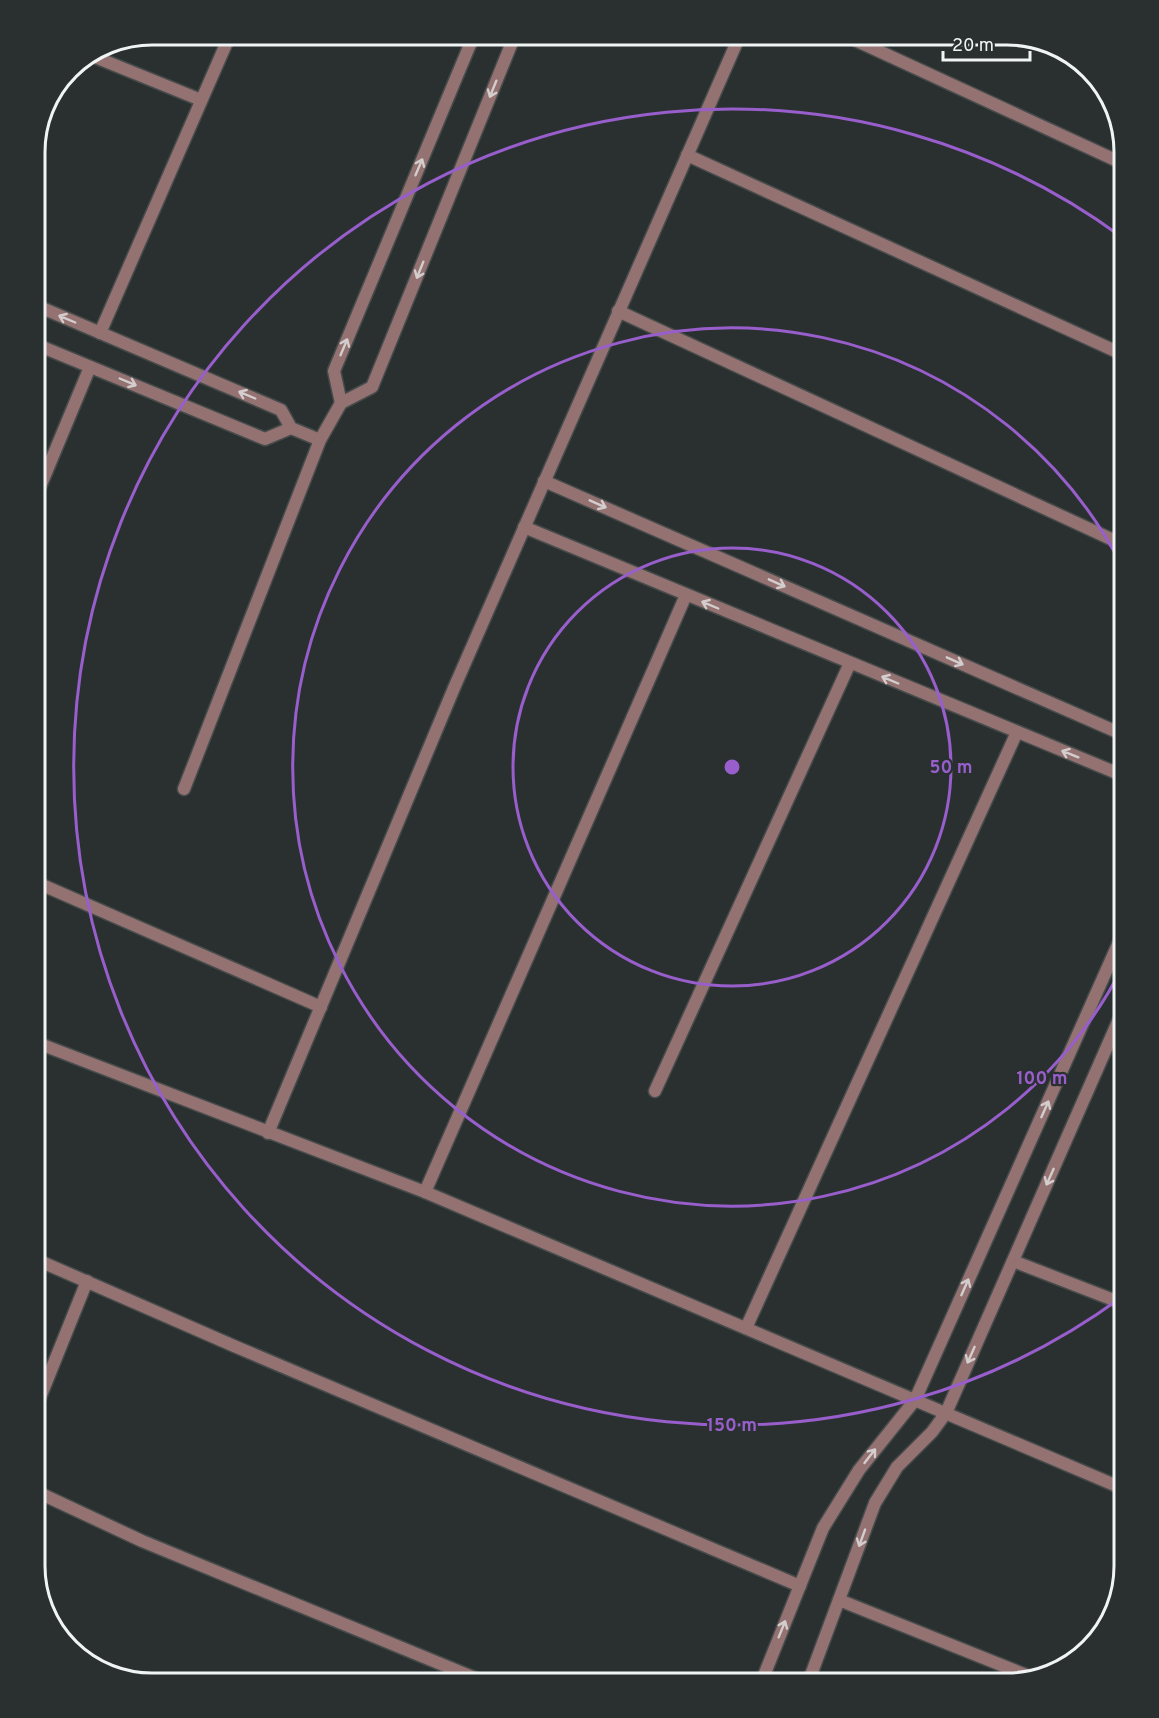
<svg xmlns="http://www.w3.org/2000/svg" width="1159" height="1718" font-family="Overpass,sans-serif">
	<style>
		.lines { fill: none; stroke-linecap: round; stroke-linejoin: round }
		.street-casing { stroke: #464b4b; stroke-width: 15 }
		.street { stroke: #937271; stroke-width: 12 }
		.oneway { stroke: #d4cdcd }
		.ring { fill: none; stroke: #985ecc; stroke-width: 3 }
		.rim { fill: none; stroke: #f0f4f4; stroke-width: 3 }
		.centre { fill: #985ecc; stroke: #2a3030; stroke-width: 3 }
		.ring-label { font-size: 18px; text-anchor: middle; font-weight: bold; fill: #985ecc; stroke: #2a3030; stroke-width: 4.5; stroke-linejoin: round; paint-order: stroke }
	</style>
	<rect width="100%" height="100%" fill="#2a3030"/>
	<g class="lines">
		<g class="street-casing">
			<g id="street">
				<polyline points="844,35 1124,164"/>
				<polyline points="90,55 201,100"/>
				<polyline points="687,155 1124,355"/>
				<polyline points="35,305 281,410 291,428 320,440"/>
				<polyline points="618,311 1124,545"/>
				<polyline points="100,333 230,35"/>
				<polyline points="35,344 265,439 291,428"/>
				<polyline points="341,403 334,371 474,35"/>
				<polyline points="544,481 1124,735"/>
				<polyline points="35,499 90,367"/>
				<polyline points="524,527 1124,776"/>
				<polyline points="184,789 320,440 341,403 372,387 515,35"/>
				<polyline points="40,884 321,1007"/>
				<polyline points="35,1042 425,1192 1124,1489"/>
				<polyline points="655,1091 850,663"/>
				<polyline points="268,1133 454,688 740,35"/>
				<polyline points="425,1192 686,595"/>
				<polyline points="35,1259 234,1346 800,1586"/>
				<polyline points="1013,1261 1124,1304"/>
				<polyline points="746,1328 1017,732"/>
				<polyline points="35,1410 87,1281"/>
				<polyline points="35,1491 142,1541 487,1683"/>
				<polyline points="839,1600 1031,1677"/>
				<polyline points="761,1683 823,1528 859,1470 915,1400 1124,931"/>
				<polyline points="808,1683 875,1503 897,1467 932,1432 946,1413 1124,1008"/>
			</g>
		</g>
		<use href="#street" class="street"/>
	</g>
	<defs><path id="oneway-shaft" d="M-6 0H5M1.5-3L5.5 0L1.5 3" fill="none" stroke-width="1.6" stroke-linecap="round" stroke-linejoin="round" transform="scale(1.5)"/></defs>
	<g class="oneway">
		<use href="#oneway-shaft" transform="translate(493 89) rotate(112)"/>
		<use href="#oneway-shaft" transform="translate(419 167) rotate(-67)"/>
		<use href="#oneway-shaft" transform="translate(420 270) rotate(112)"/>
		<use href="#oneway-shaft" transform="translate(67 319) rotate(-157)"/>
		<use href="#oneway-shaft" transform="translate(344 347) rotate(-67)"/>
		<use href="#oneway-shaft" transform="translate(128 382) rotate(23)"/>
		<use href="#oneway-shaft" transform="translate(247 395) rotate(-157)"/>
		<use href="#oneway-shaft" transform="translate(598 504) rotate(24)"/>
		<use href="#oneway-shaft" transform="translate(777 583) rotate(24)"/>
		<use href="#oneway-shaft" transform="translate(710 605) rotate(-157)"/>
		<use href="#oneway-shaft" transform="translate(955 661) rotate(24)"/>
		<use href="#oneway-shaft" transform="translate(890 680) rotate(-157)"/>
		<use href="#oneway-shaft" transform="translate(1070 754) rotate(-158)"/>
		<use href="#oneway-shaft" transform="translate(1045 1109) rotate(-66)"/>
		<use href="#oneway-shaft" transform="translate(1050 1177) rotate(114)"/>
		<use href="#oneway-shaft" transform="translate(965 1287) rotate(-66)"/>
		<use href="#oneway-shaft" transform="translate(971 1355) rotate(114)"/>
		<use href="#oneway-shaft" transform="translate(870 1456) rotate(-52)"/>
		<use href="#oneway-shaft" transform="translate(862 1538) rotate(110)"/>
		<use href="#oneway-shaft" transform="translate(782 1629) rotate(-68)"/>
	</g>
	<g class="ring">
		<circle cx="732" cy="767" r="219"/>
		<path d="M1123 966A439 439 0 1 1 1123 568"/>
		<path d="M1123 1296A658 658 0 1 1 1123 238"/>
	</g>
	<path d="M0 0H1159V1718H0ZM152 45H1007A107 107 0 0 1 1114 152V1566A107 107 0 0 1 1007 1673H152A107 107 0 0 1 45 1566V152A107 107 0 0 1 152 45Z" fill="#2a3030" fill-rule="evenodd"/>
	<path class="rim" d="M152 45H1007A107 107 0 0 1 1114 152V1566A107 107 0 0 1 1007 1673H152A107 107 0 0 1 45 1566V152A107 107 0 0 1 152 45Z"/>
	<circle cx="732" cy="767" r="9" class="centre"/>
	<g class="ring-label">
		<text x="951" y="773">50 m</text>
		<text x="1042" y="1084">100 m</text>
		<text x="732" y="1431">150 m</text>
	</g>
	<path d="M943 51v9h87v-9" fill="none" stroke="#f0f4f4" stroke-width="3"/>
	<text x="952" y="51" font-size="18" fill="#f0f4f4" stroke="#2a3030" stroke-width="4.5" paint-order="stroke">20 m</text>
</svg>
